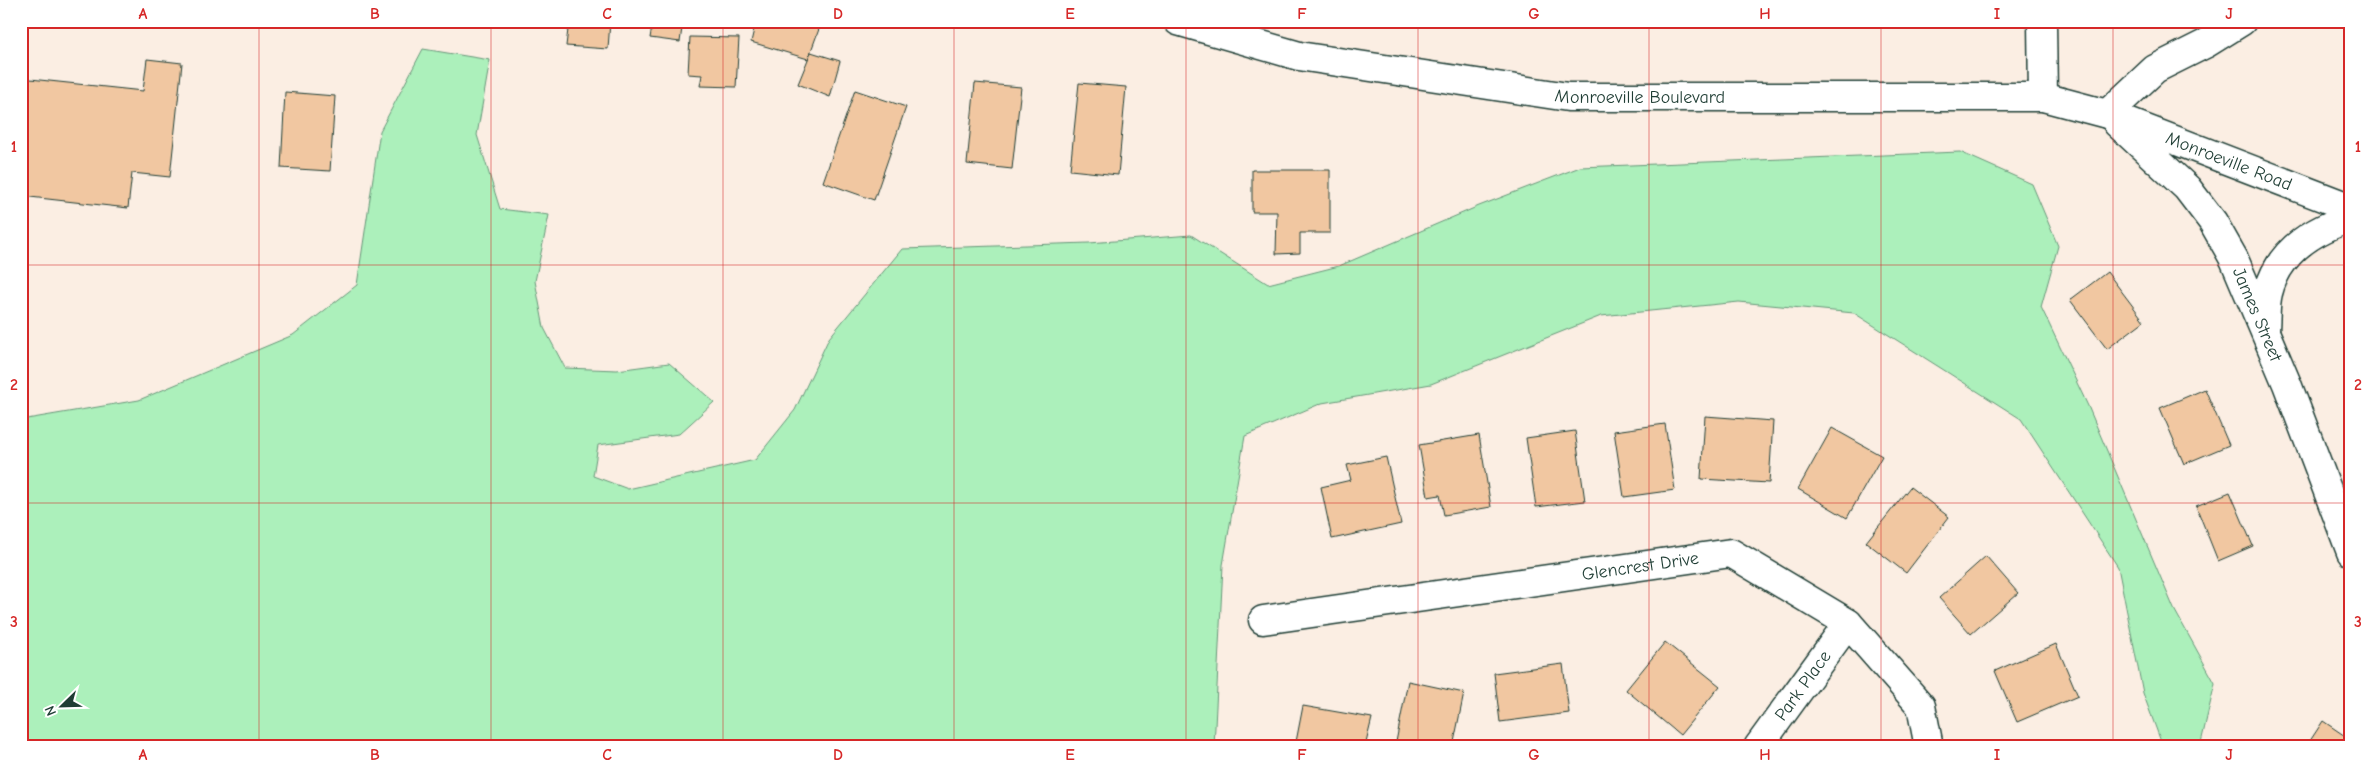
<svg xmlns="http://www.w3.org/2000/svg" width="2372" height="768" font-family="'Comic Neue',sans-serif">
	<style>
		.green { fill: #acf0bb; stroke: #669678 }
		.building { fill: #f1c7a1; stroke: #1f3d34 }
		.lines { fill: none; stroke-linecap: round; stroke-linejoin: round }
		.street-casing { stroke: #1f3d34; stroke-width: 31 }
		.secondary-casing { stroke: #1f3d34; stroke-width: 31 }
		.street { stroke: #fff; stroke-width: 28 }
		.secondary { stroke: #fff; stroke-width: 28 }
		.grid { fill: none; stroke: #d62828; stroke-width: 1; stroke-opacity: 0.55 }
		.labels { text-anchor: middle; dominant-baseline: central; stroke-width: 5; stroke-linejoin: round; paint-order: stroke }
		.street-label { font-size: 18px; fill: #1f3d34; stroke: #fff }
		.neatline { fill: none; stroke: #d62828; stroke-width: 2 }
		.grid-label { font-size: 16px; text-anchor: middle; font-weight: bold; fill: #d62828 }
	</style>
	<rect width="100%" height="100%" fill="#fbeee3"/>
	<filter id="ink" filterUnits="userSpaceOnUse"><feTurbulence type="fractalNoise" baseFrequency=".02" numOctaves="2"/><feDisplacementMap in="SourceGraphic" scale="10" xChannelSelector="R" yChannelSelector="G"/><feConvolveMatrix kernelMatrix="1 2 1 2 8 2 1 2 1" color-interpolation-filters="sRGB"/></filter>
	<g filter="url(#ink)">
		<polygon class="green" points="423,49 490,60 477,135 500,209 549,215 535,281 544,328 565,368 617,370 669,363 714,402 679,434 598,445 593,476 628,489 755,460 795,410 829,338 902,249 1089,243 1191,235 1268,284 1339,266 1479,206 1580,167 1960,152 2032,184 2058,246 2041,307 2088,406 2174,609 2215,683 2200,747 2163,747 2143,693 2118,567 2021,419 1854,313 1739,302 1601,316 1431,384 1322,403 1245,436 1223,565 1214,747 21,747 21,420 139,400 293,335 357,285 380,131"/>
		<g class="building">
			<polygon points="569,21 610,21 608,49 566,46"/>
			<polygon points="653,21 683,21 680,42 650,38"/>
			<polygon points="756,21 822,21 808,59 751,42"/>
			<polygon points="690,37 739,38 736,87 700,86 702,75 688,74"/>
			<polygon points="811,52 840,61 830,97 798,84"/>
			<polygon points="147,59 182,63 170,177 132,173 128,208 21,196 21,78 143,91"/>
			<polygon points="975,83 1021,87 1012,169 967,164"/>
			<polygon points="1079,83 1126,87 1118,175 1070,170"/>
			<polygon points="855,90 906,107 874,200 823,182"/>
			<polygon points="285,92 335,96 330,171 281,168"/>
			<polygon points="1252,170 1330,170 1330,233 1300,233 1300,253 1276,254 1277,212 1252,212"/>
			<polygon points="2107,272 2144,321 2107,349 2070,300"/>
			<polygon points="2205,389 2229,445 2184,464 2160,408"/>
			<polygon points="1705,416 1773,421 1769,483 1701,479"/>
			<polygon points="1665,424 1675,490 1624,497 1614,431"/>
			<polygon points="1832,428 1882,456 1847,518 1798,489"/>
			<polygon points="1575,431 1585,501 1536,507 1526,438"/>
			<polygon points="1479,435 1491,507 1444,515 1440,495 1428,497 1419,445"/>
			<polygon points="1386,457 1401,524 1332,539 1321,487 1351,480 1347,465"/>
			<polygon points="1910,487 1949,517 1906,573 1866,542"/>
			<polygon points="2230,492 2253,546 2218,561 2196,506"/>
			<polygon points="1986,556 2018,593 1971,634 1939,598"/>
			<polygon points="1665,642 1720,686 1680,735 1626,690"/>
			<polygon points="2056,644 2078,696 2017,722 1995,671"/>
			<polygon points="1563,664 1569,713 1500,722 1494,673"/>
			<polygon points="1408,681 1464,693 1453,747 1395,747"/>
			<polygon points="1303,706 1372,718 1365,747 1295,747"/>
			<polygon points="2323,721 2351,740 2351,747 2306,747"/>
		</g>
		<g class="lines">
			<g class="street-casing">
				<g id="street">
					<polyline points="2042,21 2043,97"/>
					<path id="s1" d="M1263,620L1731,553L1848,623L1921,706L1929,747"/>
					<path id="s2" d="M1758,747L1848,623"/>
				</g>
			</g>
			<g class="secondary-casing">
				<g id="secondary">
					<path id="s3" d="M1178,21L1299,56L1568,97H2043L2107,114L2351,208"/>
					<polyline points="2107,114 2155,69 2205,44 2242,21"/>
					<path id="s4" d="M2117,123L2187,188L2213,222L2234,259L2287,384L2351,552"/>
					<path d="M2265,329C2266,317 2265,304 2268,293C2278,252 2312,230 2351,218"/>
				</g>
			</g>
			<use href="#street" class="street"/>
			<use href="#secondary" class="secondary"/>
		</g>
	</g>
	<path class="grid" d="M259,21V747M491,21V747M723,21V747M954,21V747M1186,21V747M1418,21V747M1649,21V747M1881,21V747M2113,21V747M21,265H2351M21,503H2351"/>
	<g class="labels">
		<g class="street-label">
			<text stroke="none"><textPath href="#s3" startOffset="470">Monroeville Boulevard</textPath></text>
			<text stroke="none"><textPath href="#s3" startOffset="1070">Monroeville Road</textPath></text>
			<text stroke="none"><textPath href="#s4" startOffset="241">James Street</textPath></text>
			<text stroke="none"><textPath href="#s1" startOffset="381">Glencrest Drive</textPath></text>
			<text stroke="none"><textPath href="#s2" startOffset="76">Park Place</textPath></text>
		</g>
	</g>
	<rect width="2372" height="768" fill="none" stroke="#fff" stroke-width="55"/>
	<g transform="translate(62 706) rotate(247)" stroke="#ffffff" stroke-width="4" paint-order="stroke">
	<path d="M0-4L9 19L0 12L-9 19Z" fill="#1f3d34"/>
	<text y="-8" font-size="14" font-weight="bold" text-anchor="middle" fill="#1f3d34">N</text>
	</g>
	<rect x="28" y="28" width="2316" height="712" class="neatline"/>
	<g class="grid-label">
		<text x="143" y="19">A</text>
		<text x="375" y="19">B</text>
		<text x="607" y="19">C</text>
		<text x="838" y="19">D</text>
		<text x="1070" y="19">E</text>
		<text x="1302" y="19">F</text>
		<text x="1534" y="19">G</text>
		<text x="1765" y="19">H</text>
		<text x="1997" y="19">I</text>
		<text x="2229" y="19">J</text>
		<text x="14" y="152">1</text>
		<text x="2358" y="152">1</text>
		<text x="14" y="390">2</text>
		<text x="2358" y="390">2</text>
		<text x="14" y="627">3</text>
		<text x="2358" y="627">3</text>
		<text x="143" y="760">A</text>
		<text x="375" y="760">B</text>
		<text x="607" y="760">C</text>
		<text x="838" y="760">D</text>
		<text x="1070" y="760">E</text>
		<text x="1302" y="760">F</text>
		<text x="1534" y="760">G</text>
		<text x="1765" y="760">H</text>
		<text x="1997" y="760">I</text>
		<text x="2229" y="760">J</text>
	</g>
</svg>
